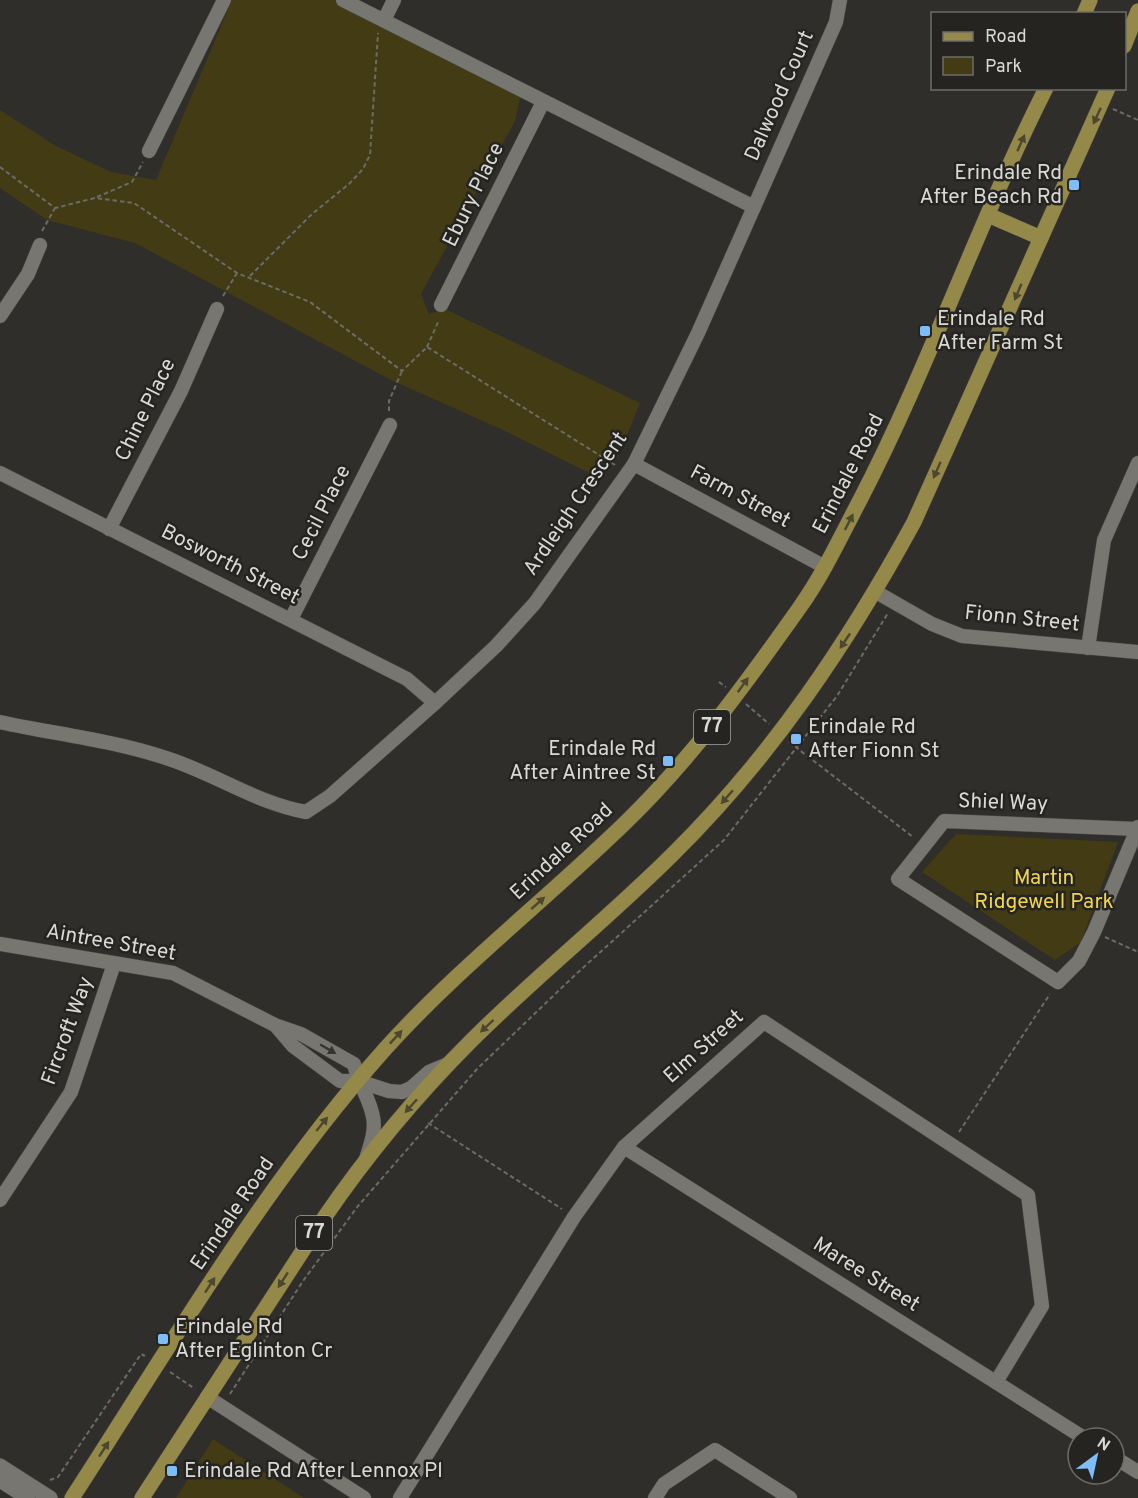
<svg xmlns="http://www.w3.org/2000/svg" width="1138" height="1498" font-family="Overpass,sans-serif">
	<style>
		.green { fill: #423b13 }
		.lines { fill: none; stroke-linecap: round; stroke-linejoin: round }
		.minor-casing { stroke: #494946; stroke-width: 15 }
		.tertiary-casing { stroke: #494946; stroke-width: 16 }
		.primary-casing { stroke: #494946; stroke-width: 16 }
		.path { stroke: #6c6b67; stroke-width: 2; stroke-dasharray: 4.5 3; stroke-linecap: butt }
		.minor { stroke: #777671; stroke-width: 14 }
		.tertiary { stroke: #777671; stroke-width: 15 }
		.primary { stroke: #958949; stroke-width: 15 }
		.oneway { fill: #4c472f }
		.oneway2 { fill: #353431 }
		.poi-dot { fill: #7fbdf9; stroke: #252421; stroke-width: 2 }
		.labels { text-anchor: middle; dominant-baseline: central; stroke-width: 5; stroke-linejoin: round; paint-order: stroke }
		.shield { fill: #252421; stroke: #a3a3a0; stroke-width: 1.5 }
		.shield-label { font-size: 20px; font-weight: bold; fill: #d9d9d6 }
		.street-label { font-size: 21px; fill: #d9d9d6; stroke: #252421 }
		.poi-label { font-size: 21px; fill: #d9d9d6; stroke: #252421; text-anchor: start }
		.park-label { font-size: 21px; fill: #f1d648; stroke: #252421 }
	</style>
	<rect width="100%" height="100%" fill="#2f2e2a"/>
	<g class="green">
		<polygon points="232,0 337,0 521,92 515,121 421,294 429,314 445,309 640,403 618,457 599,478 503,430 391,380 135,243 47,220 0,188 0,110 56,146 111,172 156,180"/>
		<polygon points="956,834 1118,842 1081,942 1055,960 922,872"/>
		<polygon points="213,1439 304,1498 176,1498"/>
	</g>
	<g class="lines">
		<g class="minor-casing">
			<g id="minor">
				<polyline points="384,20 394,0"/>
				<polyline points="149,151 224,0"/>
				<polyline points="754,207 836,22 840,0"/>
				<polyline points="441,305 543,102"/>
				<polyline points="0,316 28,274 40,245"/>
				<polyline points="634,464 825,567"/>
				<polyline points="0,473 407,679 435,703"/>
				<polyline points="109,529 181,391 217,309"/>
				<polyline points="876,592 932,624 962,636 1138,652"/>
				<polyline points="291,619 390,425"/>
				<polyline points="1088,648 1104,540 1138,463"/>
				<path d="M0,722C55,734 112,740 166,758C214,773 256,803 306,812L330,796L435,703L496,646L535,603L634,464L698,333L754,207L343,0"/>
				<polyline points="1137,829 944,821 898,879 1058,982 1079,961 1094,932 1138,827"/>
				<path d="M0,944L173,973L275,1025L301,1034L354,1064C358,1083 370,1099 373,1117C376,1131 370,1146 366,1159"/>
				<polyline points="276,1026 293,1046 340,1081 358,1081 389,1091 402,1092 411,1088 429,1072 448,1064"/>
				<polyline points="624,1147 1084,1438"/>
				<polyline points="0,1200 71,1092 114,964"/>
				<polyline points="207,1397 364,1498"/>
				<polyline points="1114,1457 1138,1472"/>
				<polyline points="400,1498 574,1217 624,1147 764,1022 1028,1195 1042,1306 996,1382"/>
				<polyline points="655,1498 664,1484 715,1450 790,1498"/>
			</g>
		</g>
		<g class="tertiary-casing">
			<g id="tertiary">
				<polyline points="0,1466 50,1498"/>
				<polyline points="0,1480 28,1498"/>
			</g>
		</g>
		<g class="primary-casing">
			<g id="primary">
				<polyline points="1084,14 1090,0"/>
				<polyline points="1124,46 1138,11"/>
				<polyline points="988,215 1041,238"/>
				<path d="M72,1498C171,1345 264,1185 385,1049C459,967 547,899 626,822C692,758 747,682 800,607C824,573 841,536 860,500C929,367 978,223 1046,88"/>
				<path d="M142,1498L324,1218C367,1155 416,1096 471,1041C536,976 609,918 674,853C772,756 848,643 914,522L1108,88"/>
			</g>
		</g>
		<g class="path">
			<polyline points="1113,109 1138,120"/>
			<polyline points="0,167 55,208 95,198 134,203 237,273 310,302 402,371 427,347 615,465"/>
			<polyline points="97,197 132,182 143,162"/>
			<polyline points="42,231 55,208"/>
			<polyline points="250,276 312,214 349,184 363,169 370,155 378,33"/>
			<polyline points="223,296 237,273"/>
			<polyline points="427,347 439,320"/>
			<polyline points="389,411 389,401 402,371"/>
			<polyline points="719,682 726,687"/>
			<polyline points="746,704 769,724"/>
			<polyline points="789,742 913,837"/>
			<polyline points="1105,937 1138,952"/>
			<polyline points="428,1123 562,1209"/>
			<polyline points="959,1132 1050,994"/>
			<polyline points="170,1372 195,1389"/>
			<polyline points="230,1394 303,1281 358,1206 477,1069 575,975 724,840 837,696 888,613"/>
			<polyline points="50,1480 58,1477 141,1354 145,1356"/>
		</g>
		<use href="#minor" class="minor"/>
		<use href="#tertiary" class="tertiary"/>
		<use href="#primary" class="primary"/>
	</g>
	<defs><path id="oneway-solid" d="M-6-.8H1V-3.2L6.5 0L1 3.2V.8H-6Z" transform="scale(1.5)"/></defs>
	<g class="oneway">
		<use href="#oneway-solid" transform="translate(1097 116) rotate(115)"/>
		<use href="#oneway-solid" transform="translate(1021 143) rotate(-66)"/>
		<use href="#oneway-solid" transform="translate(1018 292) rotate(113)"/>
		<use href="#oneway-solid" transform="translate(937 470) rotate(114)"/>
		<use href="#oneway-solid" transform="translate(849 522) rotate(-63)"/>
		<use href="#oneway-solid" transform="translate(845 641) rotate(124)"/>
		<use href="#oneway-solid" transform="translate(743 685) rotate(-54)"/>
		<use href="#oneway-solid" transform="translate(727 797) rotate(131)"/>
		<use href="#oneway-solid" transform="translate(538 903) rotate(-42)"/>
		<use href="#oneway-solid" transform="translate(487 1026) rotate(137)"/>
		<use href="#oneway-solid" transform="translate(396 1037) rotate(-47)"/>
		<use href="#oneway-solid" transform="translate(411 1106) rotate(132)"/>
		<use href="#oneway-solid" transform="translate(322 1124) rotate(-51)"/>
		<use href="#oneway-solid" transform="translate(283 1280) rotate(123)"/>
		<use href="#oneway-solid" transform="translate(210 1285) rotate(-57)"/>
		<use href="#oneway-solid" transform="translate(104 1449) rotate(-57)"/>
	</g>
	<use class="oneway2" href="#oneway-solid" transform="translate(328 1049) rotate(30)"/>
	<g class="poi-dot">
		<rect x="1068" y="179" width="12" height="12" rx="3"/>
		<rect x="919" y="325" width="12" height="12" rx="3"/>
		<rect x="790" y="733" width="12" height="12" rx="3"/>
		<rect x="662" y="755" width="12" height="12" rx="3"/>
		<rect x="157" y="1333" width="12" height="12" rx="3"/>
		<rect x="166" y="1465" width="12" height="12" rx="3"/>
	</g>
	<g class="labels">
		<g class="shield">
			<rect x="694" y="710" width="36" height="34" rx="4.5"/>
			<rect x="296" y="1216" width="36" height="34" rx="4.5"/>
		</g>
		<g class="shield-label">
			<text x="712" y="727">77</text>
			<text x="314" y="1233">77</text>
		</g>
		<g class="street-label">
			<text transform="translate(780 96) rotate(-66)">Dalwood Court</text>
			<text transform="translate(474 195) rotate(-64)">Ebury Place</text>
			<text transform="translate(146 410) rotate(-64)">Chine Place</text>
			<text transform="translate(849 474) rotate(-63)">Erindale Road</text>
			<text transform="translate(740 497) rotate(28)">Farm Street</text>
			<text transform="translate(576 504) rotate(-56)">Ardleigh Crescent</text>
			<text transform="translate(322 513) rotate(-63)">Cecil Place</text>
			<text transform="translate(230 565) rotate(27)">Bosworth Street</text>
			<text transform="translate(1022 619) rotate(6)">Fionn Street</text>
			<text transform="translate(1003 803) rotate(2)">Shiel Way</text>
			<text transform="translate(562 852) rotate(-43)">Erindale Road</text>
			<text transform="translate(111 943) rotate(10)">Aintree Street</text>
			<text transform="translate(68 1031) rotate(-70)">Fircroft Way</text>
			<text transform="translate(704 1047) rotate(-42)">Elm Street</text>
			<text transform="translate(233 1214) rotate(-56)">Erindale Road</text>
			<text transform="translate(866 1275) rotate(32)">Maree Street</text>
		</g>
		<g class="poi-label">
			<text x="1062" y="173" text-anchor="end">Erindale Rd<tspan x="1062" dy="24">After Beach Rd</tspan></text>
			<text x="937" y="319">Erindale Rd<tspan x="937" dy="24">After Farm St</tspan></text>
			<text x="808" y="727">Erindale Rd<tspan x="808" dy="24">After Fionn St</tspan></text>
			<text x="656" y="749" text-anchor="end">Erindale Rd<tspan x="656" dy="24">After Aintree St</tspan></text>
			<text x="175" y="1327">Erindale Rd<tspan x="175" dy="24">After Eglinton Cr</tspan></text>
			<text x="184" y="1471">Erindale Rd After Lennox Pl</text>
		</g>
		<g class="park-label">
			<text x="1044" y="878">Martin<tspan x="1044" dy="24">Ridgewell Park</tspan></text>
		</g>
	</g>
	<rect x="931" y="12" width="195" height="78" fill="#252421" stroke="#6d6c69" stroke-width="1.5"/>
	<rect x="943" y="32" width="30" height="9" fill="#958949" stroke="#6d6c69" stroke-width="1.5"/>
	<text x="985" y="42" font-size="18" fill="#d9d9d6">Road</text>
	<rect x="943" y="57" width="30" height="18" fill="#423b13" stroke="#6d6c69" stroke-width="1.5"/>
	<text x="985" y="72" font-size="18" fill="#d9d9d6">Park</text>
	<g transform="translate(1096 1456) rotate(33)"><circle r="28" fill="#252421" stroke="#6d6c69" stroke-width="1.5"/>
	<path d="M0-4.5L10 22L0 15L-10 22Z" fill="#7fbdf9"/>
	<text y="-9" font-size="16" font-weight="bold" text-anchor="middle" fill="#d9d9d6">N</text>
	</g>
</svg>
